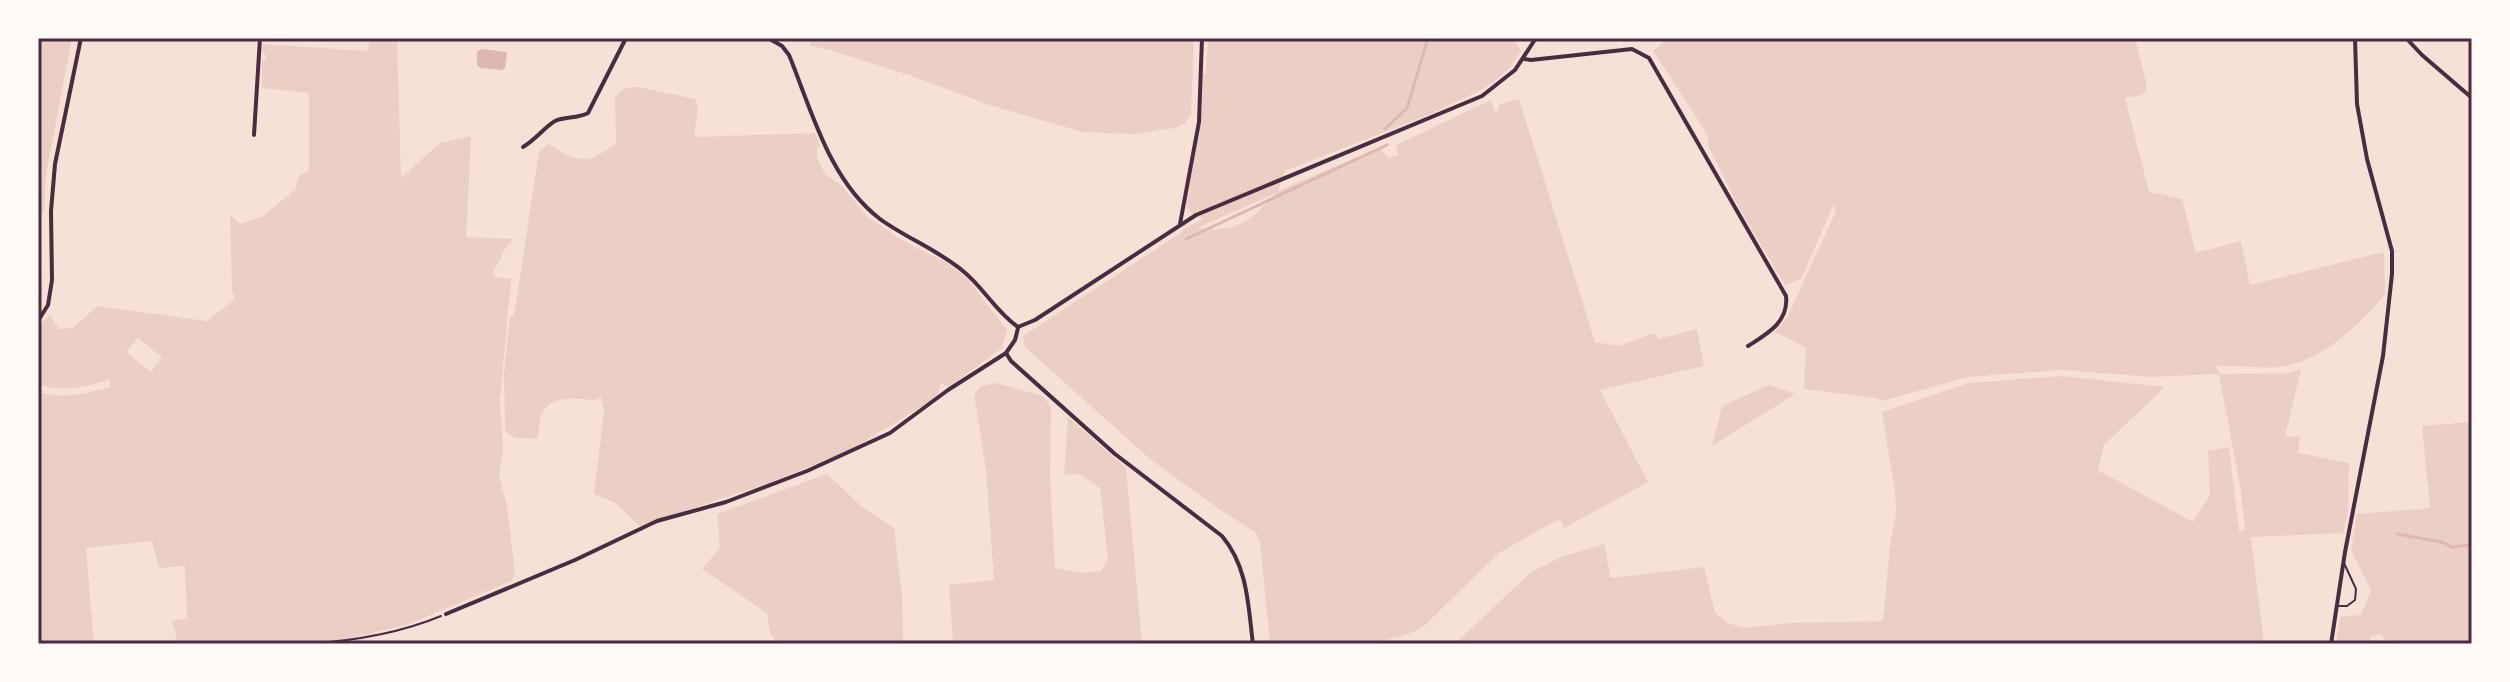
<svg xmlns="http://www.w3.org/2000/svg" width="2510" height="682" font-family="Rubik,sans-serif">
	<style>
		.green { fill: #ebcfc5; fill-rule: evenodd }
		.water { fill: #dcb8b0 }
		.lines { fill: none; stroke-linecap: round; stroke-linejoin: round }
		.stream { stroke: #dcb8b0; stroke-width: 3 }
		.path { stroke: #4a2c40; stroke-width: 2 }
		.service { stroke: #4a2c40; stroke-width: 2 }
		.minor { stroke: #4a2c40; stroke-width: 4 }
		.neatline { fill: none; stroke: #4a2c40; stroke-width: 3 }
	</style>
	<rect width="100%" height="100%" fill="#f7e1d7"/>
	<g class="green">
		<polygon points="38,38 72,38 46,175 44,211 41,216 42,301 38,307"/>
		<path d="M372,38H397L401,178L440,143L471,136L466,237L513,239L505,249L493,273L495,277L511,279L500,399L503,449L499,476L507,506L515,572L512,581L409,624L343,640L259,644H178L172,621L187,618L185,566L159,568L152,541L86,548L94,644H38V392C64,399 84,394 110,387V379C86,387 63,393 38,384V327L50,315L59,329L73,328L97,306L207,321L235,299L232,291L230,215L240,224L263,216L297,188L296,185L300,175L309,171V93L262,88V61H265L266,55L262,53L263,44L368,51L369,39ZM138,338L162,357L151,372L126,352Z"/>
		<polygon points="809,38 1194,38 1191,114 1185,123 1175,128 1133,134 1083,132 986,104 912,76 830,50 810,46"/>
		<path d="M1208,38H1513L1521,51L1510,67L1494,82L1479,91L1428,115L1285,171L1278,191L1378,148L1389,158L1398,155L1396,145L1491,100L1496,115L1500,104L1519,99L1595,342L1619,346L1654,333L1659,339L1697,329L1704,366L1600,390L1648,482L1564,528L1561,521L1557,520L1499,553L1423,627C1384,650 1314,644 1270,644L1260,542L1255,532L1219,509L1150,459L1025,347L1023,336L1182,232L1183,229L1203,219L1190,212L1186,206L1202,110L1203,74H1206ZM1276,193C1250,221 1237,234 1197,228Z"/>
		<path d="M1668,38H2135L2146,82V91L2142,95L2125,98L2149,192L2182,199L2196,253L2241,241L2250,285L2384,252L2385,294C2361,324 2319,364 2278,367C2258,369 2236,365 2215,366L2220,374L2288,373L2301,369L2285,437L2300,436L2298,453L2349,463L2348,511L2343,533L2251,537L2264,644H1452L1459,640L1530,573L1558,558L1604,544L1611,578L1704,567L1715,613L1728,623L1743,628L1792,623L1883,621L1890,545L1896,513L1895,491L1882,412L1969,383L2062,376L2165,387L2104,445L2098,470L2193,522L2210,494L2208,451L2229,447L2239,531L2245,530L2241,491L2219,374L2152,377L2061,370L1968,377L1882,401L1876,398L1804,389L1806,348L1775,332L1788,316L1836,211L1834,204L1801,279L1785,285L1738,206L1708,145V137L1702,126L1653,51Z"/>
		<path d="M638,87L695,99L698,107L694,137L815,133L820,145L817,149V157L825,174L841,185L868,217L902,240L945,262L967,278L1007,330L1002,348L949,387L941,383L937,397L852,449L769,483L639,526L616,503L594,494L604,412L601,397L596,400C575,399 546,393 540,420C539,426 539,432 537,439L515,438L505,431L504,373L510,316H514L539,152L548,144C560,151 577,163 592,158C601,155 608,148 616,144L615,98C620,89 628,87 638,87Z"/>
		<polygon points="996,383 1043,396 1051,407 1050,476 1055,568 1083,573 1101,571 1108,559 1100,488 1079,474 1064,475 1068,417 1126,468 1142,644 953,644 949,585 994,580 986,469 974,395 981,386"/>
		<polygon points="1769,385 1795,394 1712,446 1722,406"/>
		<polygon points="2472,422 2472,644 2386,640 2380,634 2371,636 2370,644 2336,644 2340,617 2361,615 2371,590 2351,550 2357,514 2430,508 2422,426"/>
		<path d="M827,474L860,505L894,528L902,595L903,644H781C769,638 769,626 767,613L702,569L720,548L717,514Z"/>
	</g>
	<polygon class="water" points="481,49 507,52 505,68 502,70 480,68 477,65 477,52"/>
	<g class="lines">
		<g class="stream">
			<polyline points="1385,129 1407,108 1428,38"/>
			<polyline points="1186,239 1387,145"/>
			<polyline points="2397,534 2442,542 2452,547 2472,545"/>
		</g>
		<path class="path" d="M306,644C353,641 398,634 441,616"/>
		<polyline class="service" points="2339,606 2347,606 2355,600 2356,589 2344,563"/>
		<g class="minor">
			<path d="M768,38L782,46L789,55C812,111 829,180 880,219C906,238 938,250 963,271C984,288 996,312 1018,327L1035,320L1196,215L1482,96L1515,70L1536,38"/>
			<polyline points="2406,38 2422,55 2472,98"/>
			<path d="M1524,59L1531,60L1632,49L1649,58L1786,296C1789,322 1767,334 1748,346"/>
			<polyline points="254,135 260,38"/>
			<path d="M523,147C535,140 546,126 555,121C565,116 577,119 588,113L626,38"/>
			<polyline points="1180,224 1199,122 1202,38"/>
			<polyline points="38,321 48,305 52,280 51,211 55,164 81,38"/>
			<path d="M1006,353L1011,361L1115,454L1222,536C1248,567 1248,605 1253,644"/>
			<polyline points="446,614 575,560 657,521 726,502 807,471 890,433 948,390 1006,353 1015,340 1018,328"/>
			<polyline points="2331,644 2345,552 2383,356 2392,274 2392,251 2367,159 2357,104 2355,38"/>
		</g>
	</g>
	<rect width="2510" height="682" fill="none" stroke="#fffaf5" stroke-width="80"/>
	<rect x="40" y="40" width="2430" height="602" class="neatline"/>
</svg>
